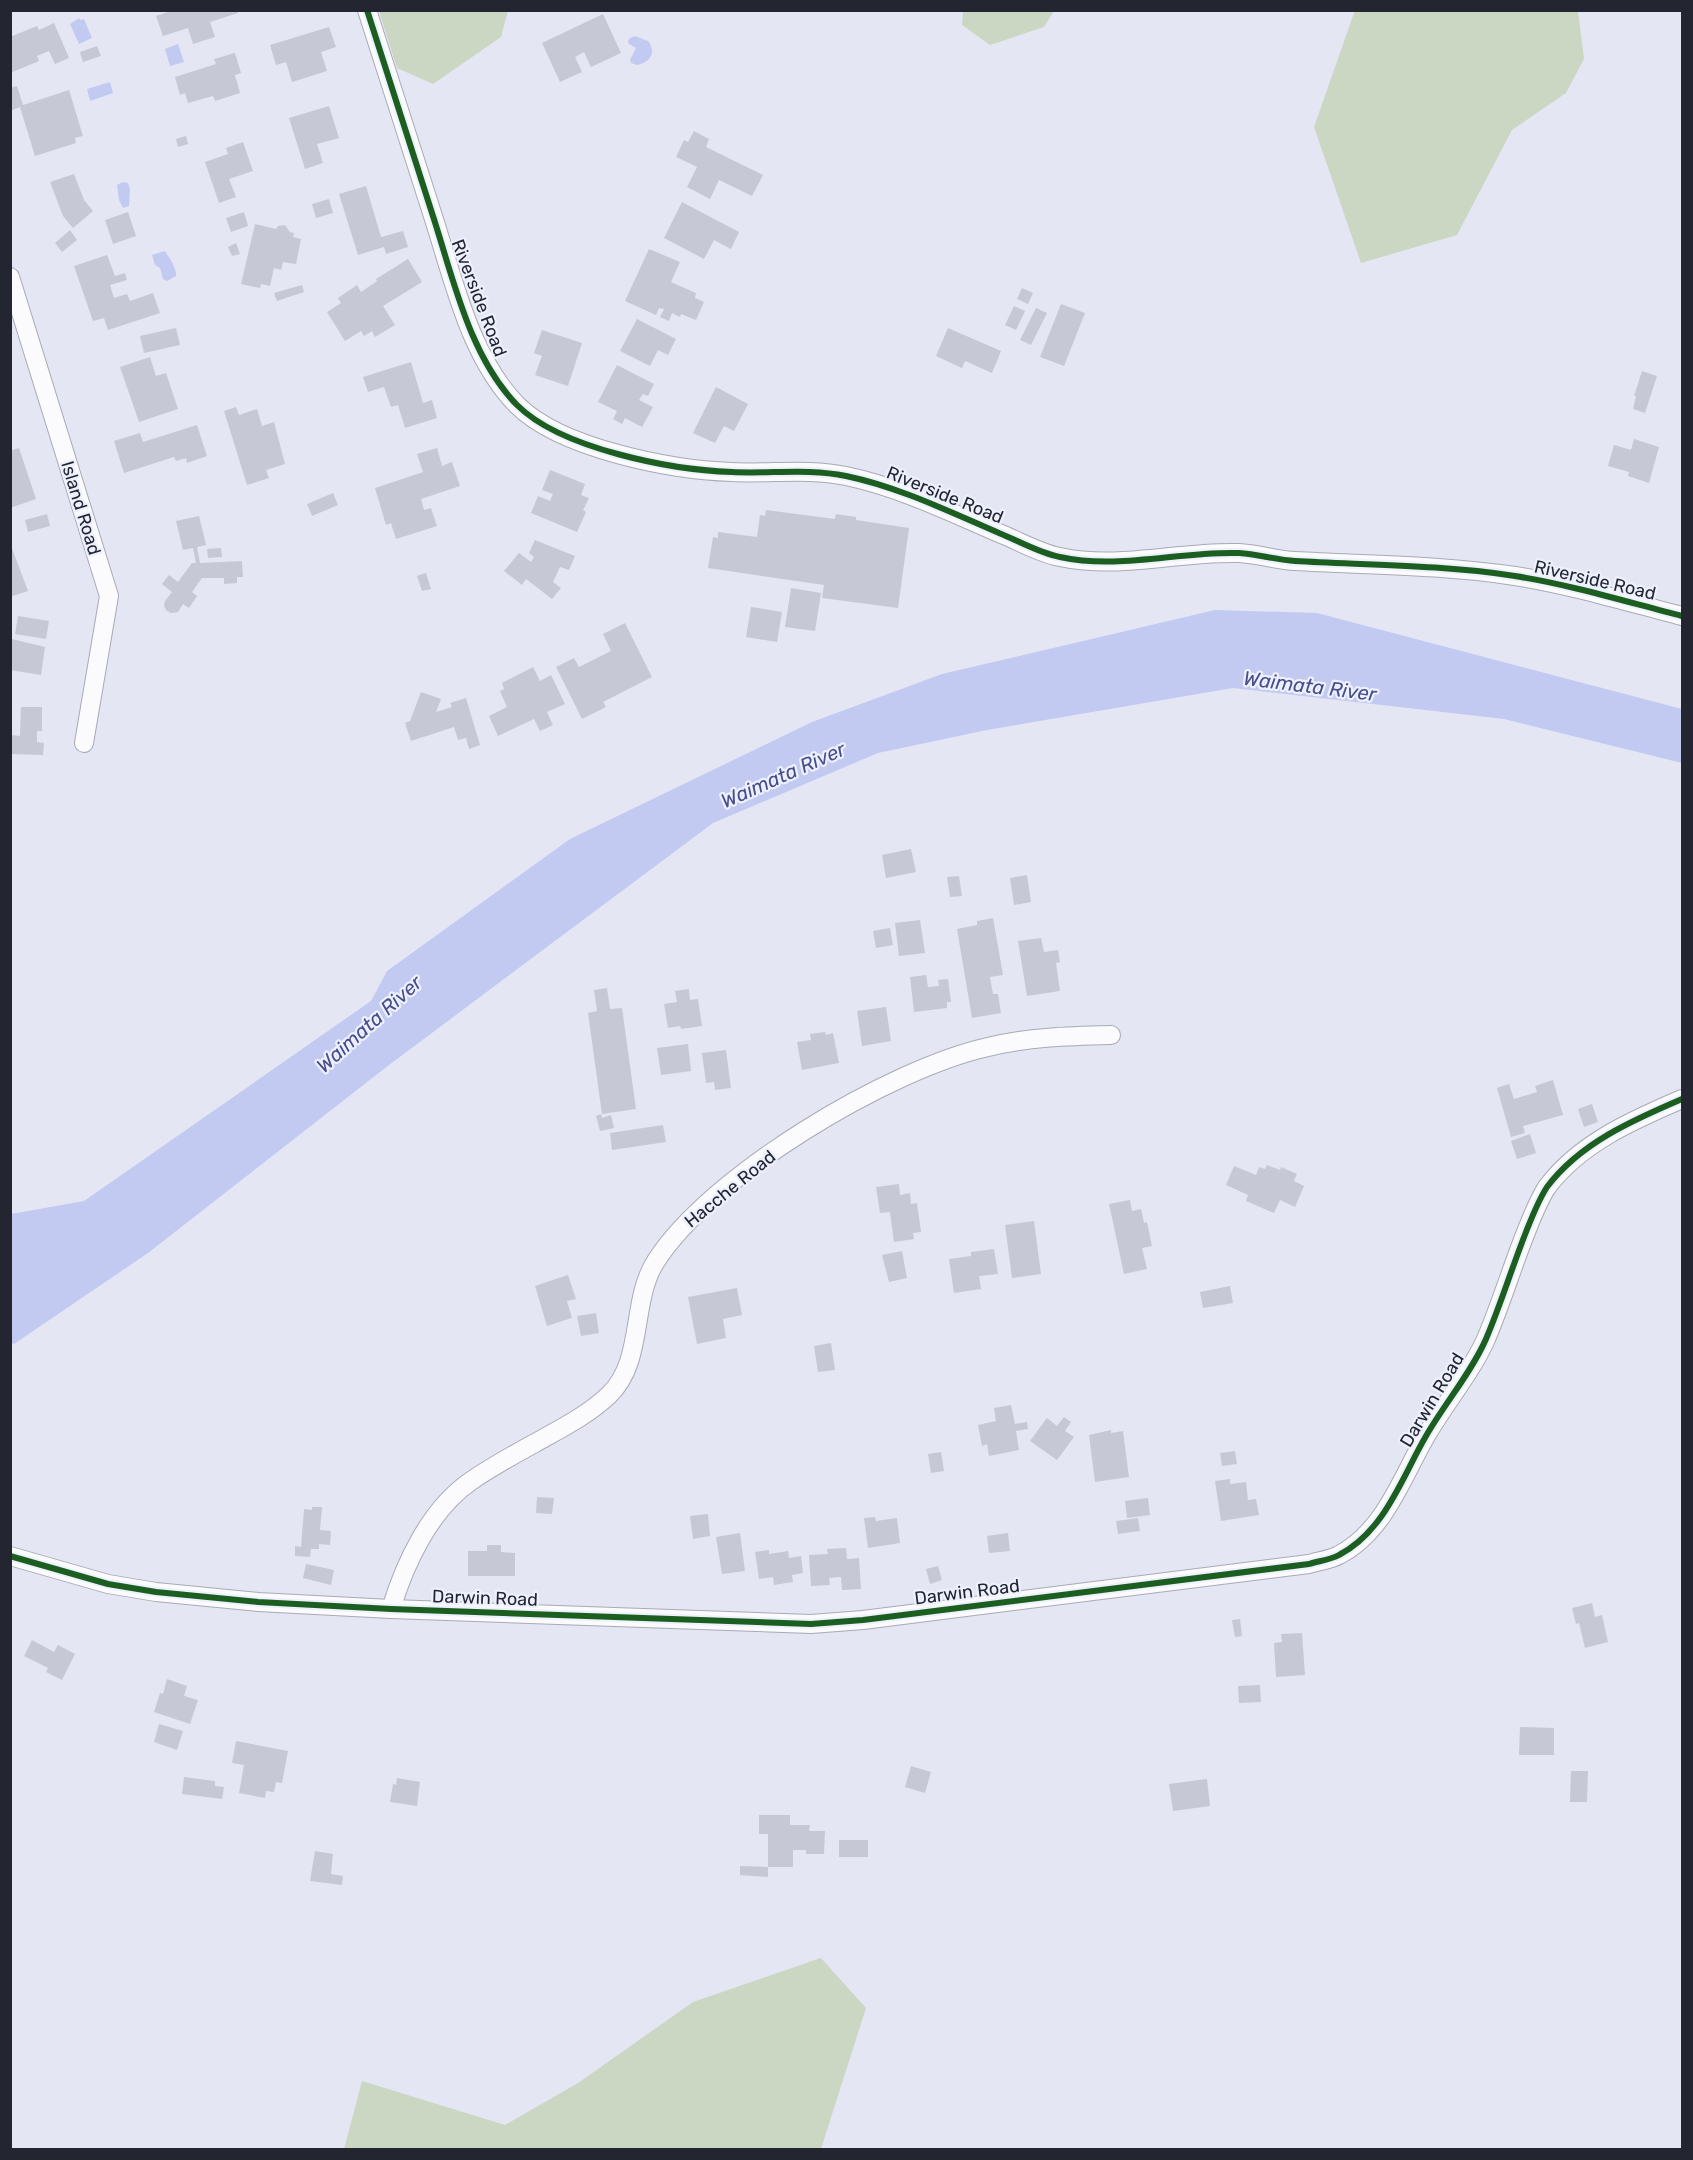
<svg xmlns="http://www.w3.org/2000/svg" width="1693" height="2160" font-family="Rubik,sans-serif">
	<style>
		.green { fill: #ccd7c3 }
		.water { fill: #c3caf2 }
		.building { fill: #c7c8d5 }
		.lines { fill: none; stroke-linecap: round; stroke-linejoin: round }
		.minor-casing { stroke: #a8aab5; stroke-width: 20 }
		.minor { stroke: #fbfbfd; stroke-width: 18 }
		.cycleway-casing { stroke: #edf0fd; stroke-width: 10 }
		.cycleway { stroke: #1b5e20; stroke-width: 6 }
		.labels { text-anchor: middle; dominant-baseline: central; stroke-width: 4.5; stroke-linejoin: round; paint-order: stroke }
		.street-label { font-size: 18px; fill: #232531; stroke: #edf0fd }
		.water-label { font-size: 20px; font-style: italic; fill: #484d8c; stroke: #edf0fd }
	</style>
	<rect width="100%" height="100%" fill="#e4e6f4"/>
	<g class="green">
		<polygon points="1355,10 1578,11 1584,59 1566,93 1512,130 1457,235 1361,263 1314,127"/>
		<polygon points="379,11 379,10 508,11 501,37 433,84 397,68"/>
		<polygon points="963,11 963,10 1054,11 1044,27 990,45 962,25"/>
		<polygon points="821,1958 866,2008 821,2149 344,2149 362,2081 505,2125 578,2083 693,2002"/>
	</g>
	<g class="water">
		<polygon points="79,18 80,20 84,19 92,38 79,44 70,24"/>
		<path d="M635,36L648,41C657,52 650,63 637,65L631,63L630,60L636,48L629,44L628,41L630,38Z"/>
		<polygon points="178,44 184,62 170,66 165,49"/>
		<polygon points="110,82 113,93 90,101 87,89"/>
		<polygon points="123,182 128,183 130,190 129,206 123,208 119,200 117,185"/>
		<polygon points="165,251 173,264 176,272 176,276 167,281 163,279 160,268 155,265 152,255"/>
		<polygon points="1215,610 1317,613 1682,709 1682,763 1504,719 1233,688 987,730 878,753 713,823 389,1065 148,1253 14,1344 11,1343 11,1214 84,1201 371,1001 387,971 570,839 812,722 942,674"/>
	</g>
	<g class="building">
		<polygon points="174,10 237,10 238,13 210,22 215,37 193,44 188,28 163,36 156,16"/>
		<polygon points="603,14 621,53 591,67 584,52 575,57 582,72 560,82 542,43"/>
		<polygon points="54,23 69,58 55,64 49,51 37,56 39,61 10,73 10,37 37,26 39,30"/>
		<polygon points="329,27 336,47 321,52 327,71 292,82 286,62 276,65 270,45"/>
		<polygon points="97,46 101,56 83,62 80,52"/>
		<polygon points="235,53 241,73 235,75 240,93 215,101 213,96 188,103 185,93 180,95 175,77 216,64 214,59"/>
		<polygon points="17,86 23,105 69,90 83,136 75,138 76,143 35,156 20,107 10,111 10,88"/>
		<polygon points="329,106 339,138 317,144 323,163 305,169 289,118"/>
		<polygon points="694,131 709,139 706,147 763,175 752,196 719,180 710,199 687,187 697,167 676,157 684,140 688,142"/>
		<polygon points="186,136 188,144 178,147 176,139"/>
		<polygon points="243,142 253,171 229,179 236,197 219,203 205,162 228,154 226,148"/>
		<polygon points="74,174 84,200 93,211 73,228 63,216 50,182"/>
		<polygon points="366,186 381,237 403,231 408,247 386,254 384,247 358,255 339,194"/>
		<polygon points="329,199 333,213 316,218 312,204"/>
		<polygon points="682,202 739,232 731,249 714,240 704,259 664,238"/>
		<polygon points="128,212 136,236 113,244 105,220"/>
		<polygon points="244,212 248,226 231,232 226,218"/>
		<polygon points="255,224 276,229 278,226 285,225 290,232 294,233 293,237 301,239 296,264 283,262 281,270 274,268 270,286 261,284 260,288 241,284"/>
		<polygon points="70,230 77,240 62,252 55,243"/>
		<polygon points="236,243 240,254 232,256 228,247"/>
		<polygon points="649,249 680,262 671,282 696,293 695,298 704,302 696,320 681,314 680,317 672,313 669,321 660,317 664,309 659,308 656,315 625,301"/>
		<polygon points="107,255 115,276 125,273 127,280 110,285 114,298 127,294 130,301 153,293 160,313 108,330 104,318 93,321 74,266"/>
		<polygon points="408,259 422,282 383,306 395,325 375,337 372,331 364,336 361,331 345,341 327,312 341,303 338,298 357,285 361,292 377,281 376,279"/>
		<polygon points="302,285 304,292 277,301 274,293"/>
		<polygon points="1022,288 1033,293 1028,304 1017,299"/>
		<polygon points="1061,304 1085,313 1064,366 1040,357"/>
		<polygon points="1014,306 1025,311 1016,330 1005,325"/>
		<polygon points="1036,308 1047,313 1031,345 1020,340"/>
		<polygon points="637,319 676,339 668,355 658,350 650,366 620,351"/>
		<polygon points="176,328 180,345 144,353 140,336"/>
		<polygon points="948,328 1001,351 992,373 965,361 962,368 936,356"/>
		<polygon points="542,330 582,343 568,386 535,375 542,356 534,353"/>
		<polygon points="150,357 156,376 166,373 178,409 139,422 120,367"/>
		<polygon points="411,362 423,403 432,400 437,418 405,428 398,405 391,407 384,387 368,392 363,377"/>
		<polygon points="617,365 654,384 648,396 643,394 639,400 653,407 642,427 625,418 622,424 613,419 617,411 598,402"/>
		<polygon points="1642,371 1657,376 1645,413 1633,409 1636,396 1634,396"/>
		<polygon points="716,387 748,404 734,431 724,426 715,443 693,433"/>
		<polygon points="236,407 239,415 257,409 262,426 274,422 285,464 266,470 269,478 247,485 224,411"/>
		<polygon points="197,425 207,456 187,463 186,458 176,461 174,457 124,473 114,441 140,433 143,442"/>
		<polygon points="1634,439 1659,447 1649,483 1628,476 1629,472 1608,466 1614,445 1631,450"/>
		<polygon points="19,448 36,499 10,508 10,451"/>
		<polygon points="437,448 442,466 452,462 460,486 421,499 424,510 431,508 437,526 396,539 391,523 386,525 375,488 423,472 417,454"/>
		<polygon points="550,470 585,484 581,495 589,498 583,510 586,512 577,532 531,513 538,496 550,501 553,494 542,490"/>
		<polygon points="333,493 338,505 312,516 307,504"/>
		<polygon points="766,510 835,519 836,514 856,517 856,520 909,528 898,608 822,598 824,585 708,568 713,537 718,538 718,532 757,537 760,515 765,516"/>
		<polygon points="47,514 50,526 28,532 25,520"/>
		<polygon points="199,516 206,545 197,547 200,563 242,561 243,577 237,577 237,583 224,584 224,578 202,578 192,592 197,596 189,608 183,604 178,612 171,613 166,610 164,606 165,601 172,592 162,584 169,575 178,582 192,563 196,563 193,548 183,550 176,521"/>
		<polygon points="535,540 575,556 569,570 560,567 553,582 561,588 552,599 526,579 522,585 504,571 519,553 531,562 534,557 529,553"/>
		<polygon points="10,543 28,591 10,597"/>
		<polygon points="221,548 222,557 208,558 207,549"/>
		<polygon points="426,573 431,589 422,591 417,576"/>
		<polygon points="791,588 821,593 815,631 785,627"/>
		<polygon points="751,607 782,612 777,642 746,637"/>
		<polygon points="18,616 49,621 46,639 15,634"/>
		<polygon points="625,623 652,677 603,702 606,707 582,719 556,667 574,658 579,667 611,651 603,634"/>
		<polygon points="12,639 45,647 41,675 10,670"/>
		<polygon points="533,667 540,681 551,675 565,704 547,712 553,725 540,731 534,719 498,736 489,716 507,707 500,691 504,689 502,683"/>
		<polygon points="421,692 441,699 436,712 452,707 450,703 466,698 480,745 469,749 466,738 458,740 454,727 411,741 405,723 410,721"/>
		<polygon points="21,707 42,707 42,731 37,731 37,742 44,743 43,755 10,754 10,735 20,736"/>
		<polygon points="911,849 916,872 886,878 882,855"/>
		<polygon points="1027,875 1031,902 1014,905 1010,878"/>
		<polygon points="959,876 962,896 950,897 947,877"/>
		<polygon points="993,918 1003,975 990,977 993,994 998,994 1001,1013 972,1018 957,929 977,925 977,921"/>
		<polygon points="920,920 925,953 899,956 895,923"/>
		<polygon points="890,928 893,945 876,948 873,931"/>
		<polygon points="1041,938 1044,952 1058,950 1060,962 1056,963 1060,991 1027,996 1018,941"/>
		<polygon points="926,975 928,987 939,986 938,980 948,979 951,1002 947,1002 947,1008 914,1012 910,977"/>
		<polygon points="607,988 610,1009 622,1008 636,1109 602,1114 588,1013 597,1011 594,990"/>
		<polygon points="689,989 690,1000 698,999 702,1026 681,1029 680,1026 668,1028 664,1004 677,1002 675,991"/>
		<polygon points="886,1007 891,1041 862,1046 857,1011"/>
		<polygon points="825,1032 826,1035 833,1033 839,1063 802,1070 797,1042 811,1040 810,1034"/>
		<polygon points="688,1044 691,1071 661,1075 657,1048"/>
		<polygon points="726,1050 731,1088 715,1090 714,1082 706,1083 702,1053"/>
		<polygon points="1553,1080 1563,1115 1523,1126 1525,1133 1511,1137 1497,1088 1509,1084 1514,1099 1537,1092 1535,1086"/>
		<polygon points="1592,1104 1598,1122 1584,1127 1578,1109"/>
		<polygon points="601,1114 602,1118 611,1115 614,1128 600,1131 596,1116"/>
		<polygon points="663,1125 666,1142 612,1150 610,1133"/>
		<polygon points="1530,1134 1536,1153 1517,1159 1511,1141"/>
		<polygon points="1267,1165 1280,1170 1281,1167 1297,1174 1294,1181 1304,1186 1295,1207 1280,1200 1274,1213 1246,1201 1248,1195 1226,1185 1234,1166 1256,1175 1259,1167 1265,1169"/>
		<polygon points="899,1184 900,1195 910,1193 911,1204 917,1203 921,1232 913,1233 914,1239 894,1242 890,1212 880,1213 876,1187"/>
		<polygon points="1130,1200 1132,1211 1141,1209 1144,1223 1147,1222 1152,1246 1142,1248 1147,1269 1124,1274 1109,1204"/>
		<polygon points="1034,1221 1041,1274 1012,1278 1005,1225"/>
		<polygon points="994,1249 998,1274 979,1276 981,1289 954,1293 949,1259 971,1256 971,1252"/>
		<polygon points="902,1251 907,1278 889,1282 882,1255"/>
		<polygon points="568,1275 576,1299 567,1301 572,1318 547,1326 535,1286"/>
		<polygon points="1230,1286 1233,1303 1203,1308 1200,1292"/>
		<polygon points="737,1288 742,1315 723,1319 726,1338 697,1344 688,1297"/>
		<polygon points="596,1313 599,1333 581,1336 577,1316"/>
		<polygon points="831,1343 835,1370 818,1372 814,1346"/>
		<polygon points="1011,1405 1015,1424 1027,1422 1028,1429 1016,1431 1019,1450 989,1456 987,1444 982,1446 978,1425 996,1421 994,1408"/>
		<polygon points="1064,1417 1071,1422 1065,1431 1074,1437 1057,1460 1030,1441 1047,1418 1057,1426"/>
		<polygon points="1111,1430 1111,1433 1123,1431 1129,1477 1095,1482 1089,1435"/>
		<polygon points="1235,1451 1237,1464 1222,1466 1220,1453"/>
		<polygon points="941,1452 944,1471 931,1473 928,1454"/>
		<polygon points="1230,1479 1230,1484 1246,1482 1248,1500 1256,1499 1259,1515 1221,1521 1215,1481"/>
		<polygon points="537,1497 554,1498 552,1514 536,1513"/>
		<polygon points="1148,1498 1150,1515 1127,1518 1125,1501"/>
		<polygon points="312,1507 322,1507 320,1530 331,1531 330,1545 319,1544 319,1549 311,1549 310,1557 295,1556 295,1546 301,1547 304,1509 312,1510"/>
		<polygon points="708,1514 710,1536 693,1539 690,1516"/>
		<polygon points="875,1517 876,1521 897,1518 900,1543 868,1548 864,1518"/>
		<polygon points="1138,1518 1140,1531 1118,1534 1116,1521"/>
		<polygon points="740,1533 745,1571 722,1574 716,1537"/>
		<polygon points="1008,1533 1010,1551 989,1553 987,1536"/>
		<polygon points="487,1545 501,1545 501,1552 515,1553 515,1576 468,1576 468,1551 487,1551"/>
		<polygon points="846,1548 847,1559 859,1558 861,1589 842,1590 841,1577 829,1578 830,1585 811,1586 809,1555 828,1554 827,1549"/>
		<polygon points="769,1550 769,1554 788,1551 789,1558 801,1556 803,1573 792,1575 793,1582 774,1585 773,1577 759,1579 755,1552"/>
		<polygon points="306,1564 334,1570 331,1585 303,1578"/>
		<polygon points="938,1566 942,1580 930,1584 926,1569"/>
		<polygon points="1592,1603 1595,1617 1602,1615 1608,1642 1585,1648 1579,1623 1576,1624 1572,1608"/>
		<polygon points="1240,1619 1242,1636 1235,1637 1232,1620"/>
		<polygon points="1302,1633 1305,1675 1276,1677 1274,1643 1282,1642 1281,1634"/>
		<polygon points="32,1640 54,1652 58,1645 75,1654 62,1680 46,1672 48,1668 24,1656"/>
		<polygon points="167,1679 187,1686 184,1696 198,1700 190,1724 154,1712 160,1693 163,1694"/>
		<polygon points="1260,1685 1261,1702 1239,1703 1238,1686"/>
		<polygon points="159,1724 183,1731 177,1750 154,1742"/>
		<polygon points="1520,1727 1554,1728 1554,1755 1519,1755"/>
		<polygon points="236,1741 288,1751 282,1783 276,1782 274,1792 266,1791 265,1798 239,1793 244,1765 232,1763"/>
		<polygon points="911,1766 931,1772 925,1793 905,1787"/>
		<polygon points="1571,1771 1588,1771 1587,1802 1570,1802"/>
		<polygon points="184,1777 215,1781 215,1786 224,1787 222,1799 182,1794"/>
		<polygon points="397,1778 420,1782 417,1806 390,1802 393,1784 396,1785"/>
		<polygon points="1207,1779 1210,1806 1173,1811 1169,1784"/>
		<polygon points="759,1815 790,1815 790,1825 810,1825 809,1831 825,1831 824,1854 806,1854 806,1850 793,1850 793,1867 768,1867 768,1834 759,1834"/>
		<rect x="839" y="1840" width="29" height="17"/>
		<polygon points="315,1851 333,1854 331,1874 343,1876 342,1885 310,1881"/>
		<polygon points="740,1866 768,1867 768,1877 740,1875"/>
	</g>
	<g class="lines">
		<g class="minor-casing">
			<g id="minor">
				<path d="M367,10C389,78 410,145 432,213C453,277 469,356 517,405C561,449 672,470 732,472C770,474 808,468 846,476C899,487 950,512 999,533C1019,541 1039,553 1060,557C1119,570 1179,551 1239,553C1258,554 1276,560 1295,561C1368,565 1443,565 1515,576C1572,585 1627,602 1682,616"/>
				<polyline points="10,277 109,596 84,743"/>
				<path d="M10,1556L108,1584L156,1592L258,1602L391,1609L811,1624L863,1620L1309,1564C1318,1561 1330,1560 1339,1555C1385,1531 1402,1477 1426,1436C1445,1403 1471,1373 1486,1339C1501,1304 1512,1267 1526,1232C1532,1217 1538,1201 1547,1187C1580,1143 1633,1120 1682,1099"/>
				<path d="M391,1609C405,1563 430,1509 471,1481C491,1467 513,1455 535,1443C560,1429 588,1415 609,1395C645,1360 630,1301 656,1261C711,1175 889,1069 988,1047C1028,1037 1070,1036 1111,1035"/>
			</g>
		</g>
		<use href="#minor" class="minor"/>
		<g class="cycleway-casing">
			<g id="cycleway">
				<path d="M367,10C389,78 410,145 432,213C453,277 469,356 517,405C561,449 672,470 732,472C770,474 808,468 846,476C899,487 950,512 999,533C1019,541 1039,553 1060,557C1119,570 1179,551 1239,553C1258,554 1276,560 1295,561C1368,565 1443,565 1515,576C1572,585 1627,602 1682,616"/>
				<path d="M10,1556L108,1584L156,1592L258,1602L391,1609L811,1624L863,1620L1309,1564C1318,1561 1330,1560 1339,1555C1385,1531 1402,1477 1426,1436C1445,1403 1471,1373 1486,1339C1501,1304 1512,1267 1526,1232C1532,1217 1538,1201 1547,1187C1580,1143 1633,1120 1682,1099"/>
			</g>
		</g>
		<use href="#cycleway" class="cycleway"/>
	</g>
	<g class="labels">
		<g class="street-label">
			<text transform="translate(479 298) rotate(69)">Riverside Road</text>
			<text transform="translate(945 495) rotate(22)">Riverside Road</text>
			<text transform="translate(81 508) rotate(73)">Island Road</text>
			<text transform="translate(1595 580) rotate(13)">Riverside Road</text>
			<text transform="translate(730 1189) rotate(-39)">Hacche Road</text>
			<text transform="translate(1432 1400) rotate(-59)">Darwin Road</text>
			<text transform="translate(967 1592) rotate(-7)">Darwin Road</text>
			<text transform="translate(485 1598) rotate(2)">Darwin Road</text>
		</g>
		<g class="water-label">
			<text transform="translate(1310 686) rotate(7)">Waimata River</text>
			<text transform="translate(783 775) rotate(-24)">Waimata River</text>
			<text transform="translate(369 1024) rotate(-42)">Waimata River</text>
		</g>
	</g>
	<rect width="1693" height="2160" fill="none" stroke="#232531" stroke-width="24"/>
</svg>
